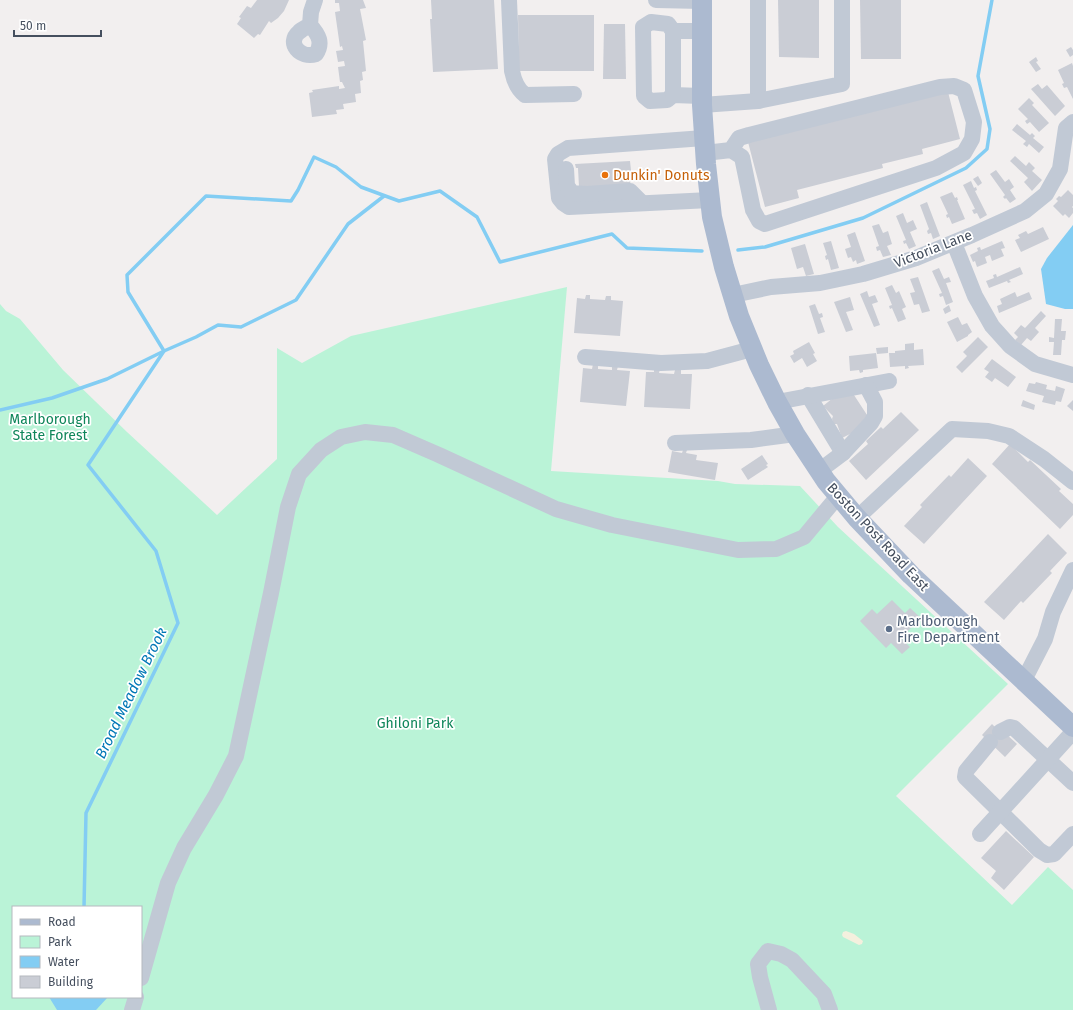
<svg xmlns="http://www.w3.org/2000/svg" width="1073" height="1010" font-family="'Fira Sans',sans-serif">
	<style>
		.green { fill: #baf3d7; fill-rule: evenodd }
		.sand { fill: #f4f0de }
		.water { fill: #83cdf3 }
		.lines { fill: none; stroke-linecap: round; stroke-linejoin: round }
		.stream { stroke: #83cdf3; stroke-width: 3.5 }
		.building { fill: #cacdd5 }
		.minor { stroke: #c1c9d5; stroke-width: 16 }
		.major { stroke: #acbad0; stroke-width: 20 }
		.food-dot { fill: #e8710a; stroke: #fff; stroke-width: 1.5 }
		.service-dot { fill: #5c6f8a; stroke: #fff; stroke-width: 1.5 }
		.labels { text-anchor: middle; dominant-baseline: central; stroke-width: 3.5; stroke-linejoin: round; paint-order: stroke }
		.food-label { font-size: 14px; fill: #c56008; stroke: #fff; text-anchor: start }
		.street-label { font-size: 14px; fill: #454f5e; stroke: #fff }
		.park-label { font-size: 14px; fill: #0f865a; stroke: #fff }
		.service-label { font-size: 14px; fill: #4e5e75; stroke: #fff; text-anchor: start }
		.water-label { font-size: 15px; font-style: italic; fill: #0078b6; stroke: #fff }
	</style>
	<rect width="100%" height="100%" fill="#f2efef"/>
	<path class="green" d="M567,287L551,471L718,481L735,484L800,486L838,527L1008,684L896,796L1012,905L1048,867L1073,890V1010H0V304L6,311L20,319L63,370L127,432L217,515L277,459V348L302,363L351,336ZM13,907H141V997H13Z"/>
	<polygon class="sand" points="846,931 854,934 863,941 862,944 859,945 843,937 842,935 843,932"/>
	<g class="water">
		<polygon points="1073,225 1073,309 1065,309 1046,304 1041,269 1047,258"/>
		<polygon points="49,997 108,997 96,1010 57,1010"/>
	</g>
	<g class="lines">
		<g class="stream">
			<polyline points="738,250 765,247 863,218 966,168 987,149 990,129 978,76 992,0"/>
			<polyline points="0,410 52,398 107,379 164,351 196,337 218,325 241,327 296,300 348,224 384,196"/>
			<polyline points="84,907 86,813 178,623 156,551 88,465 164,351 128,292 127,275 206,196 291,201 298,190 314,157 336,167 361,187 399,201 440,191 477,217 500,262 612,234 627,248 702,251"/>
		</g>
	</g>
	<g class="building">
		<polygon points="257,0 289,0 284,11 278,18 271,23 269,21 260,35 258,34 254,38 237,24 241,18 239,17 247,6 251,8"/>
		<polygon points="335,0 363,0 366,8 360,9 366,40 363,41 366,71 362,72 363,80 360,81 361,93 355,94 356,102 343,104 344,109 336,110 337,114 312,117 309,93 313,92 312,90 339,86 339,89 345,88 342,82 340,82 338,67 345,66 344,61 338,62 336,51 343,50 342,46 340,47 335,12 340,11 339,3 335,3"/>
		<polygon points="431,0 494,0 498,69 433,72 430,19 432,19"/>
		<polygon points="778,0 819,0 819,58 779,57"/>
		<polygon points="860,0 901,0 901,59 861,59"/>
		<polygon points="518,15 594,15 594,71 519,71"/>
		<polygon points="604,24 625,24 626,79 603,79"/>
		<polygon points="1071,47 1073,50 1073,55 1070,57 1066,50"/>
		<polygon points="1036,57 1038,61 1036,62 1041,69 1036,72 1029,62"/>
		<polygon points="1072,63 1073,66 1073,99 1067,87 1064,88 1062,84 1064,83 1058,70"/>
		<polygon points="1038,84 1042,89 1047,85 1065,106 1055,116 1031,89"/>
		<polygon points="948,92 960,139 922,149 923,154 882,164 883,168 797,190 799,198 765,207 748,142"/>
		<polygon points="1029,98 1034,103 1032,105 1049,123 1039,132 1030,122 1027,124 1025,121 1028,119 1018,109"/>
		<polygon points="1017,124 1030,135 1032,133 1035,136 1033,138 1044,147 1039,153 1029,144 1027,147 1023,144 1026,141 1012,130"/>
		<polygon points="1015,156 1026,166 1029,162 1035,168 1032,171 1042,180 1032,191 1024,182 1028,178 1010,161"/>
		<polygon points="630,161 632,180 630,180 631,189 579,187 578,168 576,168 575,164"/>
		<polygon points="996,170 1005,182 1009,179 1014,187 1010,190 1016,199 1010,203 1006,198 1005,199 1003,197 1005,195 990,174"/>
		<polygon points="978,176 982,183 978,186 973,179"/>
		<polygon points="971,181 974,188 976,187 977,190 975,191 987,215 980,219 977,213 974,214 972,210 975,209 963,185"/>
		<polygon points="1068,190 1073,195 1073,206 1072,207 1073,208 1073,213 1069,218 1065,214 1063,216 1053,206 1058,201 1056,199 1059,196 1061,197"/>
		<polygon points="952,192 955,198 957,197 958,200 957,200 965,219 952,224 949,217 947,218 946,215 948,214 940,197"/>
		<polygon points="927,202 940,236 933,239 931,233 928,234 927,231 929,229 920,205"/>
		<polygon points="903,213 907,223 913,220 917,229 910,232 916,246 909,249 906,243 904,244 903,241 906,240 896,216"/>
		<polygon points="879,224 883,233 888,231 892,244 887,246 891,255 883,257 880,250 877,251 876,247 879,246 872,226"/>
		<polygon points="1043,227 1049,239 1021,252 1015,240 1020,238 1018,235 1026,231 1028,234"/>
		<polygon points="855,232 865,261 857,264 856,260 853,262 851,257 848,258 845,249 851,247 847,235"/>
		<polygon points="831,241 839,268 831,270 828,259 826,260 825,256 827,255 823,243"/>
		<polygon points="1002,241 1005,248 1001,249 1004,256 992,261 990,255 985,257 987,263 977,267 975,261 973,262 970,255 978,251 977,248 980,247 981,250"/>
		<polygon points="805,244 814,274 806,276 803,267 797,269 791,248"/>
		<polygon points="1020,267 1023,274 1009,280 1011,282 1008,283 1007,281 989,288 986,281 994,278 993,275 996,274 997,277"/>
		<polygon points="939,268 944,279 949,277 951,282 946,283 953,302 946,305 943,296 940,297 939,294 942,293 932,271"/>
		<polygon points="918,277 930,311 922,313 919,304 914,305 910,293 915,292 910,279"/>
		<polygon points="892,285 896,293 899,291 906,307 902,309 906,319 898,322 892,308 890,309 889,306 892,305 885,288"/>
		<polygon points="867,291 869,297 875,295 878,302 872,304 880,325 874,327 860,294"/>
		<polygon points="1015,292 1017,297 1029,292 1032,299 999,313 997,306 1002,304 1000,299"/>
		<polygon points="586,295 590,295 590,299 605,300 606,296 611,296 611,300 623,301 620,336 574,333 577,298 585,299"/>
		<polygon points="850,297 854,310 846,312 853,330 846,332 834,302"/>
		<polygon points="815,304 819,314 822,313 823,317 820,318 825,332 818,334 809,306"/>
		<polygon points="949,305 951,311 945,314 943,309"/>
		<polygon points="1041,311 1046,316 1035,328 1039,332 1031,341 1027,338 1021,345 1015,340 1018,337 1014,333 1021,325 1025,328"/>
		<polygon points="958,317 962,325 967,323 972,332 968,335 968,336 957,342 947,322"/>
		<polygon points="1055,319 1062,319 1061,331 1066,331 1065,340 1062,340 1061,355 1053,355 1054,342 1049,342 1049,337 1054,338"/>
		<polygon points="978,337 988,347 962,373 956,367 967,356 963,352"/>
		<polygon points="809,342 815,353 813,354 817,361 807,367 802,358 794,363 790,356 794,354 793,351"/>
		<polygon points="914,343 914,350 923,349 924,365 908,366 909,368 905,369 905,366 890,367 889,353 895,353 895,351 905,350 905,344"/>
		<polygon points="888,347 888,353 877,354 876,348"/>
		<polygon points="876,353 878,368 863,370 863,372 860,373 859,370 850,371 849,356"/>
		<polygon points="992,359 1016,377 1008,387 995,378 992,382 985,377 989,372 984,369"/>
		<polygon points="593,364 598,365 598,369 612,370 612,366 618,366 617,370 630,371 626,406 580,402 583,368 592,369"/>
		<polygon points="654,369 660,369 659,373 674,374 675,370 681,370 681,374 692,374 690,409 644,407 646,372 654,372"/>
		<polygon points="1036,382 1047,385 1046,389 1055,391 1056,386 1065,389 1061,402 1056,401 1055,405 1042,402 1044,396 1026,391 1029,383 1035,384"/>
		<polygon points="852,392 869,418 852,433 842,438 837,424 834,424 832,419 833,416 823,406 833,398"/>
		<polygon points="1023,400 1035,405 1034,410 1021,406"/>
		<polygon points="1073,400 1073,411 1067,406"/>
		<polygon points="901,412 919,430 866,480 849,461 868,444 866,441 881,427 883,429"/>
		<polygon points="1010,444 1028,462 1030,460 1061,489 1059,491 1073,504 1073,515 1060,529 992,464"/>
		<polygon points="683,450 687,450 686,453 697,455 696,460 718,463 715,480 668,472 672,451 682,453"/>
		<polygon points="762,455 768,464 766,465 768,467 748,480 741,469"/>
		<polygon points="968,458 987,476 924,544 904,526 922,507 920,505 949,475 951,477"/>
		<polygon points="1048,534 1067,553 1050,571 1052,573 1023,603 1021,601 1004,620 984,602"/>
		<polygon points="892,600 905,613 910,608 921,618 901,638 910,647 902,654 891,643 886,648 860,621 872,609 877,614"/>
		<polygon points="992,724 1003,735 1005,733 1017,744 1005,757 982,735"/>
		<polygon points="1006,831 1034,857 1004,890 991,878 996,871 981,858"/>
	</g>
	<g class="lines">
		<g class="minor">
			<path d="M509,0L512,71C514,81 517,89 525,95L574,94"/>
			<polyline points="656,0 702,1"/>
			<path d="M310,25C307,27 302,29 299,32C286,43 300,59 316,54C323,43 319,35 310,25L311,12L315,0"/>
			<polyline points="701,31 673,31 668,24 651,22 643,27 644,96 650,101 667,100 673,95 701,96"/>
			<polyline points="673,95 673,31"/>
			<polyline points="758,101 758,0"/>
			<polyline points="702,105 758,101 842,84 842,0"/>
			<polyline points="704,138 568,148 558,154 555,159 559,198 563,203 569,207 710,200"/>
			<polyline points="705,153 731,150 742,157 753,210 759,221 765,224 936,168 964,153 972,139 974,122 964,90 954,86 940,87 749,135 739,138 731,150"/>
			<polyline points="566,169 567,186 572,193 587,194 630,191 642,203"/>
			<polyline points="954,243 975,296 992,326 1010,346 1035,364 1073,375"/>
			<polyline points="733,295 771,287 820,283 863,274 916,258 972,235 1025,211 1046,194 1060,169 1066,128 1073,122"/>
			<polyline points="585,357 661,363 707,361 752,349"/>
			<polyline points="808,395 843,453"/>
			<polyline points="777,402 889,381"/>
			<polyline points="675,443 751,440 795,434"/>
			<polyline points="819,471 843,453 871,423 875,416 875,402 866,385"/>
			<polyline points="857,518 952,429 988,431 1009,436 1044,459 1073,482"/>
			<polyline points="1024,680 1045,639 1053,612 1073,570"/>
			<polyline points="1000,732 1010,727 1014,728 1073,783"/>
			<polyline points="990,742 966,771 965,777 1039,850 1047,855 1054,854 1073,834"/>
			<polyline points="980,834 1073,732"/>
			<polyline points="141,978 168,883 184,848 216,795 236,756 271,593 288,507 299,474 321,450 341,437 365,432 393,435 439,455 556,509 612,525 738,550 776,549 804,537 838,496"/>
			<polyline points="132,1010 136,997"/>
			<polyline points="769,1010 760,977 758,964 768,951 781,954 792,960 824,994 830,1010"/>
		</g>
		<polyline class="major" points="702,0 702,105 706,164 712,217 724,267 739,316 759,365 777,402 795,434 826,481 857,518 911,575 1073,727"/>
	</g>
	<circle class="food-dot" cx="605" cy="175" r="4"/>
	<circle class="service-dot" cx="889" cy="629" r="4"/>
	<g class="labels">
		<g class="food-label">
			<text x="613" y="175">Dunkin' Donuts</text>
		</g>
		<g class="street-label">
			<text transform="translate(933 249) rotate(-21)">Victoria Lane</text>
			<text transform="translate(878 537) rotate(47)">Boston Post Road East</text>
		</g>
		<g class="park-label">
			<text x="50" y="419">Marlborough<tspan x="50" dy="16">State Forest</tspan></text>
			<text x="415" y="723">Ghiloni Park</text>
		</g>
		<g class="service-label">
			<text x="897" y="621">Marlborough<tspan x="897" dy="16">Fire Department</tspan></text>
		</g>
		<g class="water-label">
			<text transform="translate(131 693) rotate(-64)">Broad Meadow Brook</text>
		</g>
	</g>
	<rect x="12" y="906" width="130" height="92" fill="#ffffff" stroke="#b5b9bf"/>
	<rect x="20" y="919" width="20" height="6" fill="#acbad0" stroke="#b5b9bf"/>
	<text x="48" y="926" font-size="12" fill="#454f5e">Road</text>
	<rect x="20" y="936" width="20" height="12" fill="#baf3d7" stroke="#b5b9bf"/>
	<text x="48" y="946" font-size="12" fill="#454f5e">Park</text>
	<rect x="20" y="956" width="20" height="12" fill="#83cdf3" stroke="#b5b9bf"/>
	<text x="48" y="966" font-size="12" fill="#454f5e">Water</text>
	<rect x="20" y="976" width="20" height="12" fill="#cacdd5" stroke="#b5b9bf"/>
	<text x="48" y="986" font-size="12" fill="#454f5e">Building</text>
	<path d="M14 30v6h87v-6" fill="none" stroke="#454f5e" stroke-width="2"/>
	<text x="20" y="30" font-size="12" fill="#454f5e" stroke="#ffffff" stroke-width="3" paint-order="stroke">50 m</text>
</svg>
